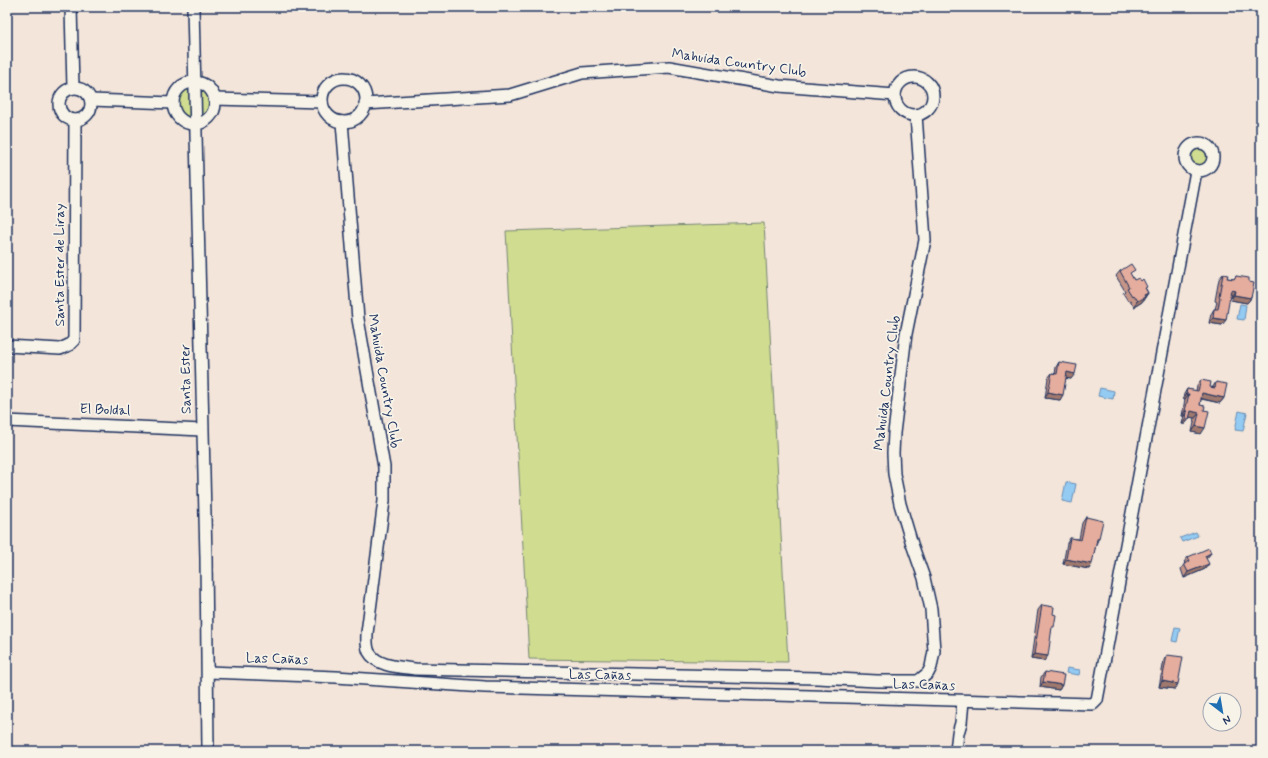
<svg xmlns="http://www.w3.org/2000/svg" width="1268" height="758" font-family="Mynerve,sans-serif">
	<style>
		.green { fill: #d0dc8f; stroke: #768676 }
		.water { fill: #94cbf3; stroke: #648db7 }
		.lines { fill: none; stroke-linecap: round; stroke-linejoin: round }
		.minor-casing { stroke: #1b2f5e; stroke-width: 14 }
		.minor { stroke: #f7f3e8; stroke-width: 11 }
		.wall { fill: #c59587; stroke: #1b2f5e }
		.shaded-wall { fill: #a0796e; stroke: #1b2f5e }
		.building { fill: #e5ad9d; stroke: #1b2f5e }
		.labels { text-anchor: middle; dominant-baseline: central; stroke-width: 3.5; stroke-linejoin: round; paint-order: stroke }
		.street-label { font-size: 14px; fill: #1b2f5e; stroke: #f7f3e8 }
	</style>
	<rect width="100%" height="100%" fill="#f3e5d9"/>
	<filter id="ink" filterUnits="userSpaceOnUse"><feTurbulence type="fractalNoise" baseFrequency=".025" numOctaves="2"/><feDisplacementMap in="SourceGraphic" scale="8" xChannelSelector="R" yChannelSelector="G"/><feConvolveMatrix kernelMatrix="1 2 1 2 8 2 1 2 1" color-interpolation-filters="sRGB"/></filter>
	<g filter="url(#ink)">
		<g class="green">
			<circle cx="194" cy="104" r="17"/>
			<circle cx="1199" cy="158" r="11"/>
			<polygon points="764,223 788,662 529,659 506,231"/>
		</g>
		<g class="water">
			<polygon points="1240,304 1246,305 1244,320 1237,319"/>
			<polygon points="1100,388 1114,391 1113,399 1098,396"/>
			<polygon points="1239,411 1247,413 1243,431 1235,430"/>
			<polygon points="1066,482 1076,484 1072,503 1062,501"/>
			<polygon points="1196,532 1198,536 1182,542 1180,538"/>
			<polygon points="1175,627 1180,628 1177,642 1172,641"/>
			<polygon points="1067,668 1080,670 1079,675 1066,673"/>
		</g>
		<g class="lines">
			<g class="minor-casing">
				<g id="minor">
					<polyline points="71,7 73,88"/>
					<polyline points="193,7 206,558 208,751"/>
					<circle cx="914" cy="96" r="19"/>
					<circle cx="344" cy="100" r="22"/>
					<circle cx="194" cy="103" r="21"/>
					<circle cx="75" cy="104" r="16"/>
					<polyline points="214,99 322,102"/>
					<polyline points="91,100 173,103"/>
					<polyline points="365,104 510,95 582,73 669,67 779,86 895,95"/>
					<path d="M342,122L358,319L384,467V501L367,633C367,639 366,646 369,652C377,667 401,667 415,669L817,678L877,681H918L922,678L928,673L931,667L934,651L931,609L924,578L912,544L900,504L894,474L893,453L894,433L906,334L925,240L916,115"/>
					<circle cx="1199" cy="157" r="14"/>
					<polyline points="7,346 60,349 69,345 74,340 75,120"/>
					<polyline points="7,421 202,430"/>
					<polyline points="208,672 336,677 485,687 1093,704 1097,700 1196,171"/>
					<polyline points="956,751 958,733 961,723 963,701"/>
				</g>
			</g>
			<use href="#minor" class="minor"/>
		</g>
		<g class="wall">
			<polygon points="1120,271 1131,275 1134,280 1146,289 1148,293 1142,302 1134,307 1130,300 1128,301 1123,293 1125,291 1116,276"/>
			<polygon points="1223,274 1227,278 1234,279 1236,276 1249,282 1251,298 1247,303 1231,300 1232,296 1230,296 1222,325 1209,323 1211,314 1214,309 1215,309 1217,302 1215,301 1219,279"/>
			<polygon points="1059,362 1071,379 1066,378 1060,400 1045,398 1048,378 1052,373 1055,374 1056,367"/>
			<polygon points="1201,380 1210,387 1212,388 1216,382 1224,398 1220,403 1201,399 1200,405 1204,410 1201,434 1192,432 1195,418 1189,417 1189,419 1185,424 1182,424 1184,416 1182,416 1185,399 1183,399 1184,394 1187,389 1196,391 1197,385"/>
			<polygon points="1086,517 1099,538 1097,542 1089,569 1063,564 1067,543 1070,538 1079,539 1082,523"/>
			<polygon points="1188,557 1207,558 1206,559 1205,569 1184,578 1181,569 1185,563 1184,562"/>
			<polygon points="1042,605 1053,614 1051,632 1044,661 1031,659 1038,610"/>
			<polygon points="1167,655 1175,689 1159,687 1164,660"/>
			<polygon points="1045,672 1062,685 1059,690 1040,687 1041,677"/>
		</g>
		<g class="shaded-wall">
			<polygon points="1231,290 1235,291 1232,296 1228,296"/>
			<polygon points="1148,293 1142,302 1134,307 1137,301"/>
			<polygon points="1234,295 1251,298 1247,303 1231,300"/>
			<polygon points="1213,318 1226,320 1222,325 1209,323"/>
			<polygon points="1067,372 1075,374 1071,379 1064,378"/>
			<polygon points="1048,392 1063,395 1060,400 1045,398"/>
			<polygon points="1202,393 1224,398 1220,403 1199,398"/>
			<polygon points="1186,394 1189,394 1185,399 1183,399"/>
			<polygon points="1185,411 1187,411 1184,416 1182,416"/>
			<polygon points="1191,411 1199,413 1195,418 1187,417"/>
			<polygon points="1186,419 1189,419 1185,424 1182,424"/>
			<polygon points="1196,426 1205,428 1201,434 1192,432"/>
			<polygon points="1211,553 1207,558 1202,561 1205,556"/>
			<polygon points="1066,559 1092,564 1089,569 1063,564"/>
			<polygon points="1209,564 1205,569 1184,578 1188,572"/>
			<polygon points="1034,654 1048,656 1044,661 1031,659"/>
			<polygon points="1162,681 1178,684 1175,689 1159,687"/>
			<polygon points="1043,682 1062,685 1059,690 1040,687"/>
		</g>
		<g class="building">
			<polygon points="1131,264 1135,270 1130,273 1134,280 1139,278 1141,281 1143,279 1147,287 1145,288 1148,293 1144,295 1145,297 1137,301 1133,295 1132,296 1127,288 1129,287 1120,271"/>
			<polygon points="1223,274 1228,275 1227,278 1234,279 1236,276 1249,278 1249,282 1254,283 1251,298 1234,295 1235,291 1231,290 1226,320 1213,318 1214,309 1218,309 1220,297 1219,296"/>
			<polygon points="1059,362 1077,365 1075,374 1067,372 1063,395 1048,392 1052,373 1057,374"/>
			<polygon points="1201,380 1211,382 1210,387 1215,388 1216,382 1227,384 1224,398 1202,393 1200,405 1205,406 1204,410 1209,411 1205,428 1196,426 1199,413 1191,411 1189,419 1186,419 1187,411 1185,411 1189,394 1186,394 1187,389 1198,391"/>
			<polygon points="1086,517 1103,521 1099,538 1097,539 1092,564 1066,559 1070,538 1081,540"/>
			<polygon points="1209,548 1211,553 1205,556 1209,564 1188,572 1184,564 1190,561 1188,557"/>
			<polygon points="1042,605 1054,607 1053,614 1056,615 1054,627 1052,627 1048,656 1034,654"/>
			<polygon points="1167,655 1183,657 1178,684 1162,681"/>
			<polygon points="1045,672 1064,675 1062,685 1043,682"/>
		</g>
	</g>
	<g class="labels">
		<g class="street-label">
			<text transform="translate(739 63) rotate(8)">Mahuida Country Club</text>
			<text transform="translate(60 265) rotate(-90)">Santa Ester de Liray</text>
			<text transform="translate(186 379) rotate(-91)">Santa Ester</text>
			<text transform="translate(384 381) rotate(80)">Mahuida Country Club</text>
			<text transform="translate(887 383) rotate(-83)">Mahuida Country Club</text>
			<text transform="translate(105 410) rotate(2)">El Boldal</text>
			<text transform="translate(277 659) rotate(2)">Las Cañas</text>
			<text transform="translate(600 675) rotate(1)">Las Cañas</text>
			<text transform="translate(924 685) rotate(2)">Las Cañas</text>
		</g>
	</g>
	<rect width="1268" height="758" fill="none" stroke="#f7f3e8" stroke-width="24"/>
	<rect x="12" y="12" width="1244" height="734" fill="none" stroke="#1b2f5e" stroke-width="1.5" filter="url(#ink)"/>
	<g transform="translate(1222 712) rotate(149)"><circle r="19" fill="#f7f3e8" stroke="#9fa5b1"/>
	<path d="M0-3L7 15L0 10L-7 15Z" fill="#1f6fb2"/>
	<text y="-6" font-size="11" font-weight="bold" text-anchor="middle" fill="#1b2f5e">N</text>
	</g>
</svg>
